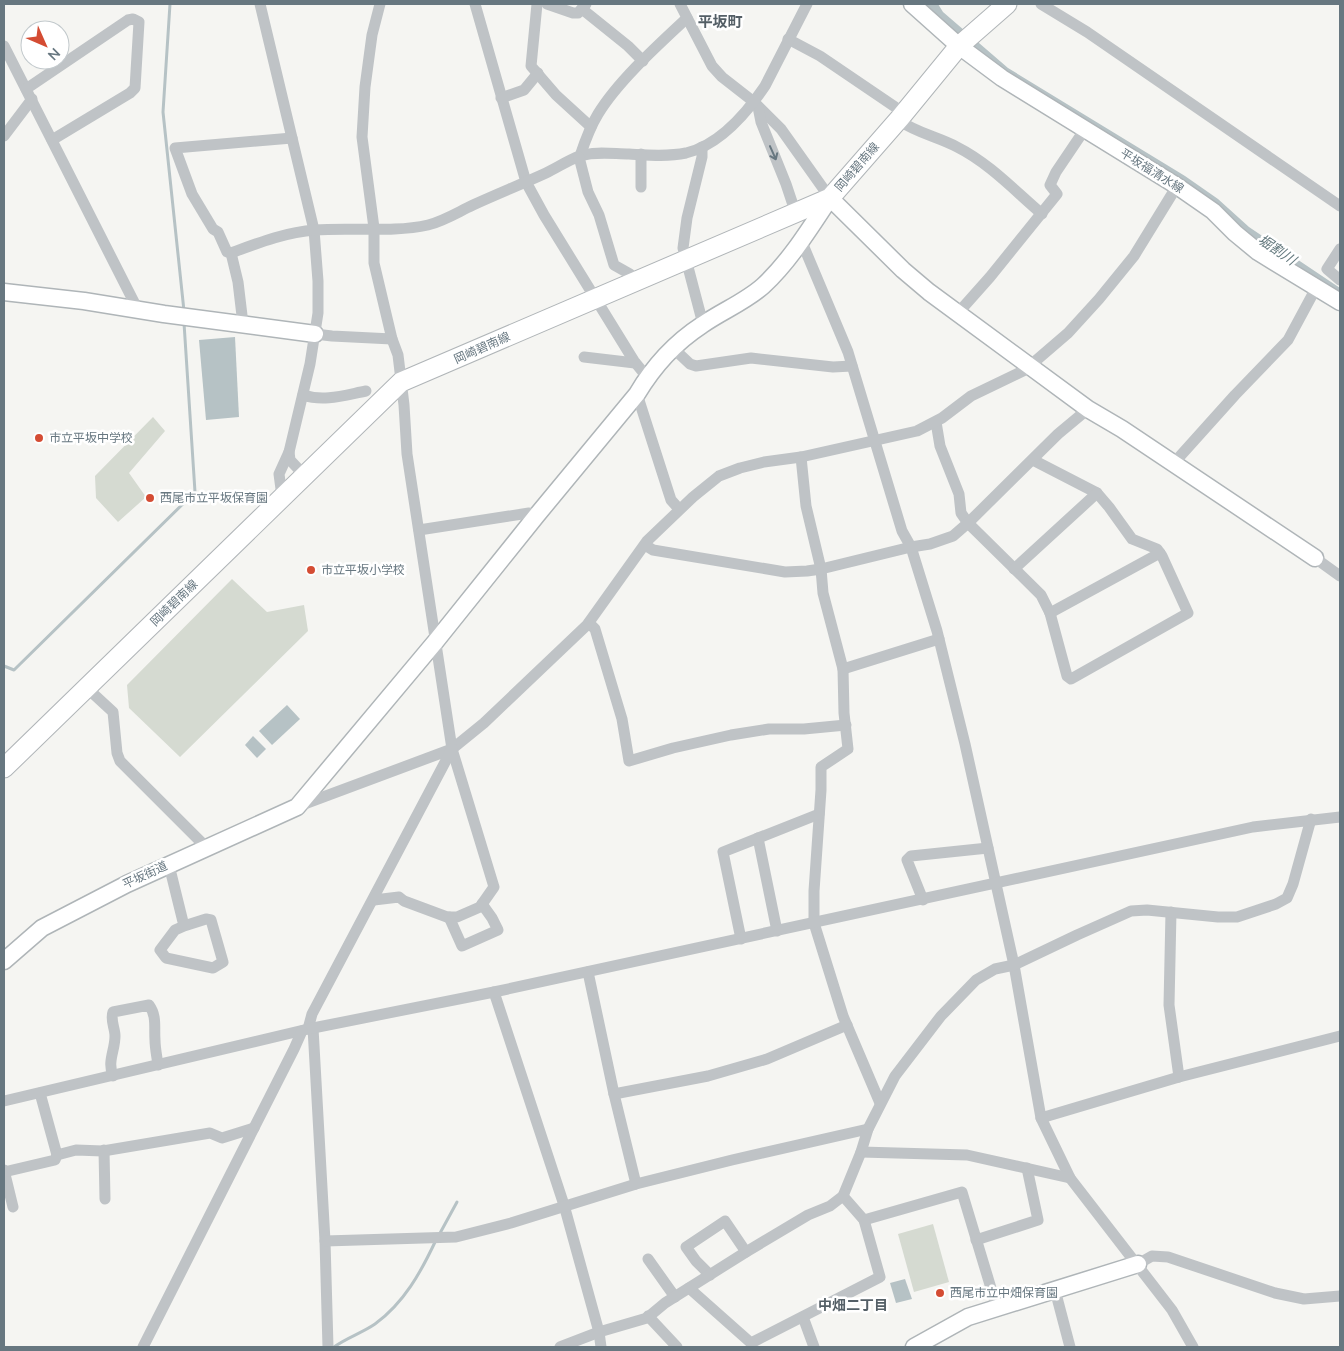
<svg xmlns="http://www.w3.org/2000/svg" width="1344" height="1351" font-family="'Nunito Sans','Noto Sans JP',sans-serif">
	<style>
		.green { fill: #d5dad1 }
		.water { fill: #b6c2c5 }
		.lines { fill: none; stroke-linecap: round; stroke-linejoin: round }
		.stream { stroke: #b6c2c5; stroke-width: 3 }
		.secondary-casing { stroke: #afb5b8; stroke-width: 19 }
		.primary-casing { stroke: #b0b5b8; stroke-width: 21 }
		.street { stroke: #bfc3c6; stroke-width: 11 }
		.secondary { stroke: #fff; stroke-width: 16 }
		.primary { stroke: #fff; stroke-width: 19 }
		.oneway { stroke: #677780 }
		.poi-dot { fill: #d44c33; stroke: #fff; stroke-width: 2 }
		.labels { text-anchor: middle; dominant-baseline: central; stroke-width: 5; stroke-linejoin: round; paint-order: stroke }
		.street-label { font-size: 12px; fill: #677780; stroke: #fff }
		.poi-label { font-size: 12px; fill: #677780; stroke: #fff; text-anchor: start }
		.water-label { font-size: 14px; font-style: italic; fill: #63787d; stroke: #fff }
		.neighbourhood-label { font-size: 14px; font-weight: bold; fill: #545f66; stroke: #fff }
		.quarter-label { font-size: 15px; font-weight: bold; fill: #545f66; stroke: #fff }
	</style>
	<rect width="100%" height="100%" fill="#f5f5f2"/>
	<g class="green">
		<polygon points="153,417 165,431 129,473 146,497 118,522 96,498 95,476"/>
		<polygon points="232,579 267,612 304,605 308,631 180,757 129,708 127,685"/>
		<polygon points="933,1224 949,1282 914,1292 898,1234"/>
	</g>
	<g class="water">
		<polygon points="923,4 938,4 943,12 1008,68 1185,176 1218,199 1249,227 1340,288 1340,296 1003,73"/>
		<polygon points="235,337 239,417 206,420 199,340"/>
		<polygon points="287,705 300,719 272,745 259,731"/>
		<polygon points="253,736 266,749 257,758 245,745"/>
		<polygon points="905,1279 912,1299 896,1303 890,1283"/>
	</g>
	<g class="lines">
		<g class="stream">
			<polyline points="170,4 163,112 184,311"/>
			<polyline points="4,666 14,670 195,492 184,323"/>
			<polyline points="439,1235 457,1202"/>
			<path d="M334,1347C346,1338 362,1333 375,1324C404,1303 421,1272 436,1240"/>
		</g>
		<g class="secondary-casing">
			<g id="secondary">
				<polyline points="912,4 959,46 1002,78 1177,186 1213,211 1235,233 1258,252 1340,302"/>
				<polyline points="4,292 84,301 164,314 315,334"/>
				<path d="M4,961L42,928L127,884L297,807L436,641L537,515L637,394C653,367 676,342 702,325C722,311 745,302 763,286C790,261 810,228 830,198L903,270L929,292L1088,409L1122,429L1315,558"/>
				<polyline points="914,1347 968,1317 1138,1264"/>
			</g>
		</g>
		<g class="primary-casing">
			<polyline id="primary" points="4,768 401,382 830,198 900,118 959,46 1007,4"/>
		</g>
		<g class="street">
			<polyline points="260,4 314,230 318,281 318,313 310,364 289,452 279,474 281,489 286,495"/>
			<polyline points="475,4 526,182 544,215 634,361 647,377"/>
			<polyline points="537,4 531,66 556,95 591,127"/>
			<polyline points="547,4 573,13 578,13 586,4"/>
			<polyline points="680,4 712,66 722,77 754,102 781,129 830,198"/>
			<polyline points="1041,4 1087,32 1340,206"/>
			<polyline points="582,9 628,46 643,61"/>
			<polyline points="788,39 820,56 904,113"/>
			<polyline points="4,46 138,310"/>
			<polyline points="26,89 128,20 133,19 139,22 135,88 130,93 52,140"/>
			<polyline points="501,98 524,90 538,73"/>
			<polyline points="758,107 761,122 786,184 796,214"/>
			<path d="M898,120C917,133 938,137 957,147C989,163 1015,191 1042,214"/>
			<polyline points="4,136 32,99"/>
			<path d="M292,138L175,148L192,194L213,229L218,232L227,252L231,253C258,243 286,232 315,230C351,227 393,233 428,225C444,221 458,212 473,205C497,194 522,184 546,173C557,168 568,160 580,156C595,151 614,154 629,154C647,155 667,157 686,153C720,145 746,114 765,86L807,4"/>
			<polyline points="702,147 702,157 687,218 683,248 703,324"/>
			<path d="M580,156C585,141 590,127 598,114C618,81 658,45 687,18"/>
			<polyline points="579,157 588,192 599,215 614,265 630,274 633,282"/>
			<polyline points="641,187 641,154"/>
			<polyline points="801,240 848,352 902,531 911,547 937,631 965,744 1014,965 1041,1118 1070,1178 1172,1310 1193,1347"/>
			<polyline points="1340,249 1327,269 1340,280"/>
			<polyline points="231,253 238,282 243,324"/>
			<polyline points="958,313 990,277 1057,194 1050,185 1056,172 1085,129"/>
			<polyline points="315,334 332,336 392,339"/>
			<polyline points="673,348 690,364 696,366 751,358 833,367 852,366"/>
			<polyline points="584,357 635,363"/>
			<polyline points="637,394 671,500 679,509"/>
			<path d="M303,395C324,402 345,395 366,391"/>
			<polyline points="936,422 940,446 959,494 961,513 968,523 1041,595 1050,613 1067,676 1071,679 1188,613 1162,556 1157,549 1132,539 1109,507 1097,493 1033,460"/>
			<polyline points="289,452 290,460 305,476"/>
			<polyline points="801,457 806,506 821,569 823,593 843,669 844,713 848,749 821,767 821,790 814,891 814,923 843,1016 880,1103"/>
			<polyline points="1173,464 1235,395 1288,340 1316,288"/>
			<polyline points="419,530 529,513 537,515"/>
			<polyline points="645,545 653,550 785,572 807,571 821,569 911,547 930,544 953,536 968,523 1058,434 1088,409"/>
			<polyline points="1315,558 1340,576"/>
			<polyline points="1014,569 1097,493"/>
			<polyline points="1050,613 1160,553"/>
			<polyline points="589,623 595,629 622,719 629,761 673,748 731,735 769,729 804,729 846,725"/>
			<polyline points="843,669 939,639"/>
			<polyline points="87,688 113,712 117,753 120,761 207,848"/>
			<polyline points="299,806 452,749 484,723 587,625 647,541 693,497 719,476 740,468 764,462 801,457 917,431 942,418 971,396 1025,370 1068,333 1099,299 1134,256 1177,186"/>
			<polyline points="758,838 777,931"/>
			<polyline points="169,865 184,926 206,919 211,920 223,962 213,968 166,958 160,950 175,930 184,926"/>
			<polyline points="374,900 399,897 404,901 447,917 457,917 480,907 494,887 452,749 407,454 404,405 398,355 392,339 374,263 374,228 362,137 365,87 372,35 380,4"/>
			<polyline points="923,900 907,860 911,856 988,848"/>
			<polyline points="1171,912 1169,1005 1179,1077"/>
			<polyline points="449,917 462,946 498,930 492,918 482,904"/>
			<polyline points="741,939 723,852 819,814"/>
			<polyline points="588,972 614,1094 636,1184"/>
			<polyline points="494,992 564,1205 599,1332 601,1347"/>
			<polyline points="313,1028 325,1241 328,1347"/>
			<polyline points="308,1029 312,1014 452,749"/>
			<path d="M113,1076C107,1061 115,1051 115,1036C115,1028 110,1020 113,1012L149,1005C157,1016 154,1027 155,1040C155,1048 157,1057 158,1065"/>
			<polyline points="40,1093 57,1155 76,1150 103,1151 210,1133 222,1138 254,1128"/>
			<polyline points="614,1094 708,1076 767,1059 847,1025"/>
			<polyline points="4,1101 308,1029 494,992 1253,827 1340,817"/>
			<polyline points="1041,1118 1179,1077 1340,1036"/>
			<polyline points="104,1150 105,1199"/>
			<polyline points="861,1152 967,1155 1070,1178"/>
			<polyline points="4,1170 13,1207"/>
			<polyline points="4,1172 55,1160 57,1155"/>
			<polyline points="864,1220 962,1192 997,1308"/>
			<polyline points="976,1240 1038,1220 1027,1168"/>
			<polyline points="325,1241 456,1237 511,1223 636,1184 732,1160 868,1129"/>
			<polyline points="648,1259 675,1297"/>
			<polyline points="1138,1264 1152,1256 1168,1257 1275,1293 1304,1299 1340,1296"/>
			<polyline points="710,1275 696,1261 686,1247 725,1221 746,1252"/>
			<polyline points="689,1288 751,1343 880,1277 864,1220 843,1196"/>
			<polyline points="1055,1290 1070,1347"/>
			<polyline points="648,1316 677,1347"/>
			<polyline points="803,1317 814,1347"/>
			<polyline points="143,1347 294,1049 302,1031"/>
			<polyline points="560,1347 599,1332 647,1318 665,1303 746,1252 808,1215 830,1206 843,1196 861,1152 868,1129 895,1076 941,1016 976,980 995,969 1014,965 1077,935 1131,911 1147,910 1218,917 1237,917 1276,904 1287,898 1293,884 1311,819"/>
		</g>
		<use href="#secondary" class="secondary"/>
		<use href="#primary" class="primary"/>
	</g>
	<defs><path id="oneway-shaft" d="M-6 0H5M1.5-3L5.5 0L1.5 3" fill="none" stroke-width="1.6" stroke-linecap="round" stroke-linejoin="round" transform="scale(1.25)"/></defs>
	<use class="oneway" href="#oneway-shaft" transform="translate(773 153) rotate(66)"/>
	<g class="poi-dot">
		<circle cx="39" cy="438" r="5"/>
		<circle cx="150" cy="498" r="5"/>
		<circle cx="311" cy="570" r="5"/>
		<circle cx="940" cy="1293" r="5"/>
	</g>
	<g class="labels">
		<g class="street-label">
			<text transform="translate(857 167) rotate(-49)">岡崎碧南線</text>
			<text transform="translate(1152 171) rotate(32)">平坂福清水線</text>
			<text transform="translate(482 348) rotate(-24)">岡崎碧南線</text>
			<text transform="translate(174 603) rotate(-44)">岡崎碧南線</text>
			<text transform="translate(145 875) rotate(-25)">平坂街道</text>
		</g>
		<g class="poi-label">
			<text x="49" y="438">市立平坂中学校</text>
			<text x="160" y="498">西尾市立平坂保育園</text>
			<text x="321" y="570">市立平坂小学校</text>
			<text x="950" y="1293">西尾市立中畑保育園</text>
		</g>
		<g class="water-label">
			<text transform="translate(1277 250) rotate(34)">堀割川</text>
		</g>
		<g class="neighbourhood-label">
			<text x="853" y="1305">中畑二丁目</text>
		</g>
		<g class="quarter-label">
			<text x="720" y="22">平坂町</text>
		</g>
	</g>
	<rect width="1344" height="1351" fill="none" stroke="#677780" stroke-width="10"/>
	<g transform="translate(45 45) rotate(135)"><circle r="24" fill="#ffffff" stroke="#c2c9cc"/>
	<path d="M0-4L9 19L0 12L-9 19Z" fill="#d44c33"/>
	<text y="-8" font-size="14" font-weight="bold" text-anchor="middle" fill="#677780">N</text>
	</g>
</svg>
